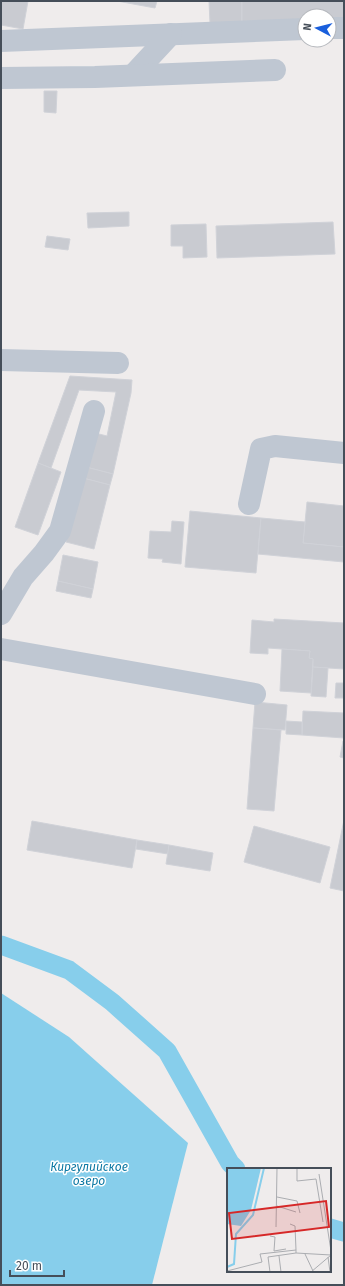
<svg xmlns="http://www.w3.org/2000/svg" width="345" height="1286" font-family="'Fira Sans',sans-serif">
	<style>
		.water { fill: #87ceeb }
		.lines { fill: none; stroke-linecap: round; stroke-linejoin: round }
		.canal { stroke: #87ceeb; stroke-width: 19 }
		.building { fill: #c9cbd1; stroke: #d0d2d8 }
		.minor { stroke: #bfc7d2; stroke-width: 22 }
		.labels { text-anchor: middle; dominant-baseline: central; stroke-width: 3; stroke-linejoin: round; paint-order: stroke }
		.water-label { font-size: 12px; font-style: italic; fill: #0d79a4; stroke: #fff }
		.inset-river { fill: none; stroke: #87ceeb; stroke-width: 2 }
		.inset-road { fill: none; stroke: #abadb1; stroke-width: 1 }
		.view { fill: #d62828; fill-opacity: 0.15; stroke: #d62828; stroke-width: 2 }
		.inset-edge { fill: none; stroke: #454e59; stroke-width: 2 }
	</style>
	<rect width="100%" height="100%" fill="#efecec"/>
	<polygon class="water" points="1,993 69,1037 188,1143 152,1285 1,1285"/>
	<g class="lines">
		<g class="canal">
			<polyline points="1,945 69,970 112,1002 167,1051 230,1163 236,1169"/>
			<polyline points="330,1228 344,1232"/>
		</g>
	</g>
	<g class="building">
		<polygon points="1,1 28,1 23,29 1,25"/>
		<polygon points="117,1 157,1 155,8"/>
		<polygon points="209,1 242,1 242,22 210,23"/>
		<polygon points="242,1 344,1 344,20 329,20 329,16 305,16 305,21 242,22"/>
		<polygon points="44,91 57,91 56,113 44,112"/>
		<polygon points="129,212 129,226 88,228 87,213"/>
		<polygon points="333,222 335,254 217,258 216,226"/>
		<polygon points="206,224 207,257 183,258 183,246 171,246 171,225"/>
		<polygon points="47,236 70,239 68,250 45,247"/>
		<polygon points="70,376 132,380 131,393 113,474 86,467 95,433 107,436 116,392 79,390 51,468 38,463"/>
		<polygon points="38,463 61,472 38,535 15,527"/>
		<polygon points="86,467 113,474 110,485 83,478"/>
		<polygon points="83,478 110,485 94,549 66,542"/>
		<polygon points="307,502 344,506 344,547 303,543"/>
		<polygon points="190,511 261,518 256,573 185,567"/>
		<polygon points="261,518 305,522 303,543 344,547 344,562 258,554"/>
		<polygon points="172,521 184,522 181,564 162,562 163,559 148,558 150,531 171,532"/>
		<polygon points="63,555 98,562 93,589 58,581"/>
		<polygon points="58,581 93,589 91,598 56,591"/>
		<polygon points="274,619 344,623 344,669 313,667 313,659 309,658 310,651 268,648 268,654 250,653 252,620 274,622"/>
		<polygon points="282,649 310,651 309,658 313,659 311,693 280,691"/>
		<polygon points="313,667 328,668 326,697 311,696"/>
		<polygon points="336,683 344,683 344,698 335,698"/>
		<polygon points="255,702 287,705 285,730 253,728"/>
		<polygon points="303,711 344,713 344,738 302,735"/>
		<polygon points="286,721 302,722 302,735 286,734"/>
		<polygon points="253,728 281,730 274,811 247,809"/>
		<polygon points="343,741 344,741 344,758 340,757"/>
		<polygon points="344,820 344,891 330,888"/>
		<polygon points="32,821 137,840 132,868 27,850"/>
		<polygon points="254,826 330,847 320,883 244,862"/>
		<polygon points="137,840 169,845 168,854 136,849"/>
		<polygon points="169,845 213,853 210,871 166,864"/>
	</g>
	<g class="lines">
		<g class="minor">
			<polyline points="329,28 344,28"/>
			<polyline points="1,41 305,29"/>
			<polyline points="133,75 171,34"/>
			<polyline points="1,78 95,77 275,70"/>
			<polyline points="1,360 118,363"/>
			<polyline points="249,504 261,449 275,446 344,453"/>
			<polyline points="1,614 23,577 44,553 60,531 94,411"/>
			<polyline points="1,649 255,694"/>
		</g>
	</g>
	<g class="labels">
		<g class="water-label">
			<text x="89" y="1167">Киргулийское<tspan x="89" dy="14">озеро</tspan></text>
		</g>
	</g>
	<g transform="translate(227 1168)">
		<rect width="104" height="104" fill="#efecec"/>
		<path d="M0,0H34L24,42L14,58L0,56Z" fill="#87ceeb"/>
		<path class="inset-river" d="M0,99L7,96L9,66L26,47L37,0"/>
		<path class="inset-road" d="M70,0V13L89,11L96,54M92,6L104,83M50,29L70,33L73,45M50,38L69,44M63,56L68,58L69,82M49,59L50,0M43,68L48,69L47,83M47,83L59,81M78,86L86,103M52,88L54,104M101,89L103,104M0,103L35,94L33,86L69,82V85L104,87M43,104L41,89L69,85M84,104L104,87"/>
		<path class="view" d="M99,33L102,59L5,71L2,45Z"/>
		<rect width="104" height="104" class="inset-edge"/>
	</g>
	<rect width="345" height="1286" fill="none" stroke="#454e59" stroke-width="4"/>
	<g transform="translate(317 28) rotate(277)"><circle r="19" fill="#ffffff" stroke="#b5b8bd"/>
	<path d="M0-3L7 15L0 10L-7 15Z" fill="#1a5fdc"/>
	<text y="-6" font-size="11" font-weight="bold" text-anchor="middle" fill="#454e59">N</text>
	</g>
	<path d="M10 1270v6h54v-6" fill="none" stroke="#454e59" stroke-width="2"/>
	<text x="16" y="1270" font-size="12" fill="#454e59" stroke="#ffffff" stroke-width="3" paint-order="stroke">20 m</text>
</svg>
